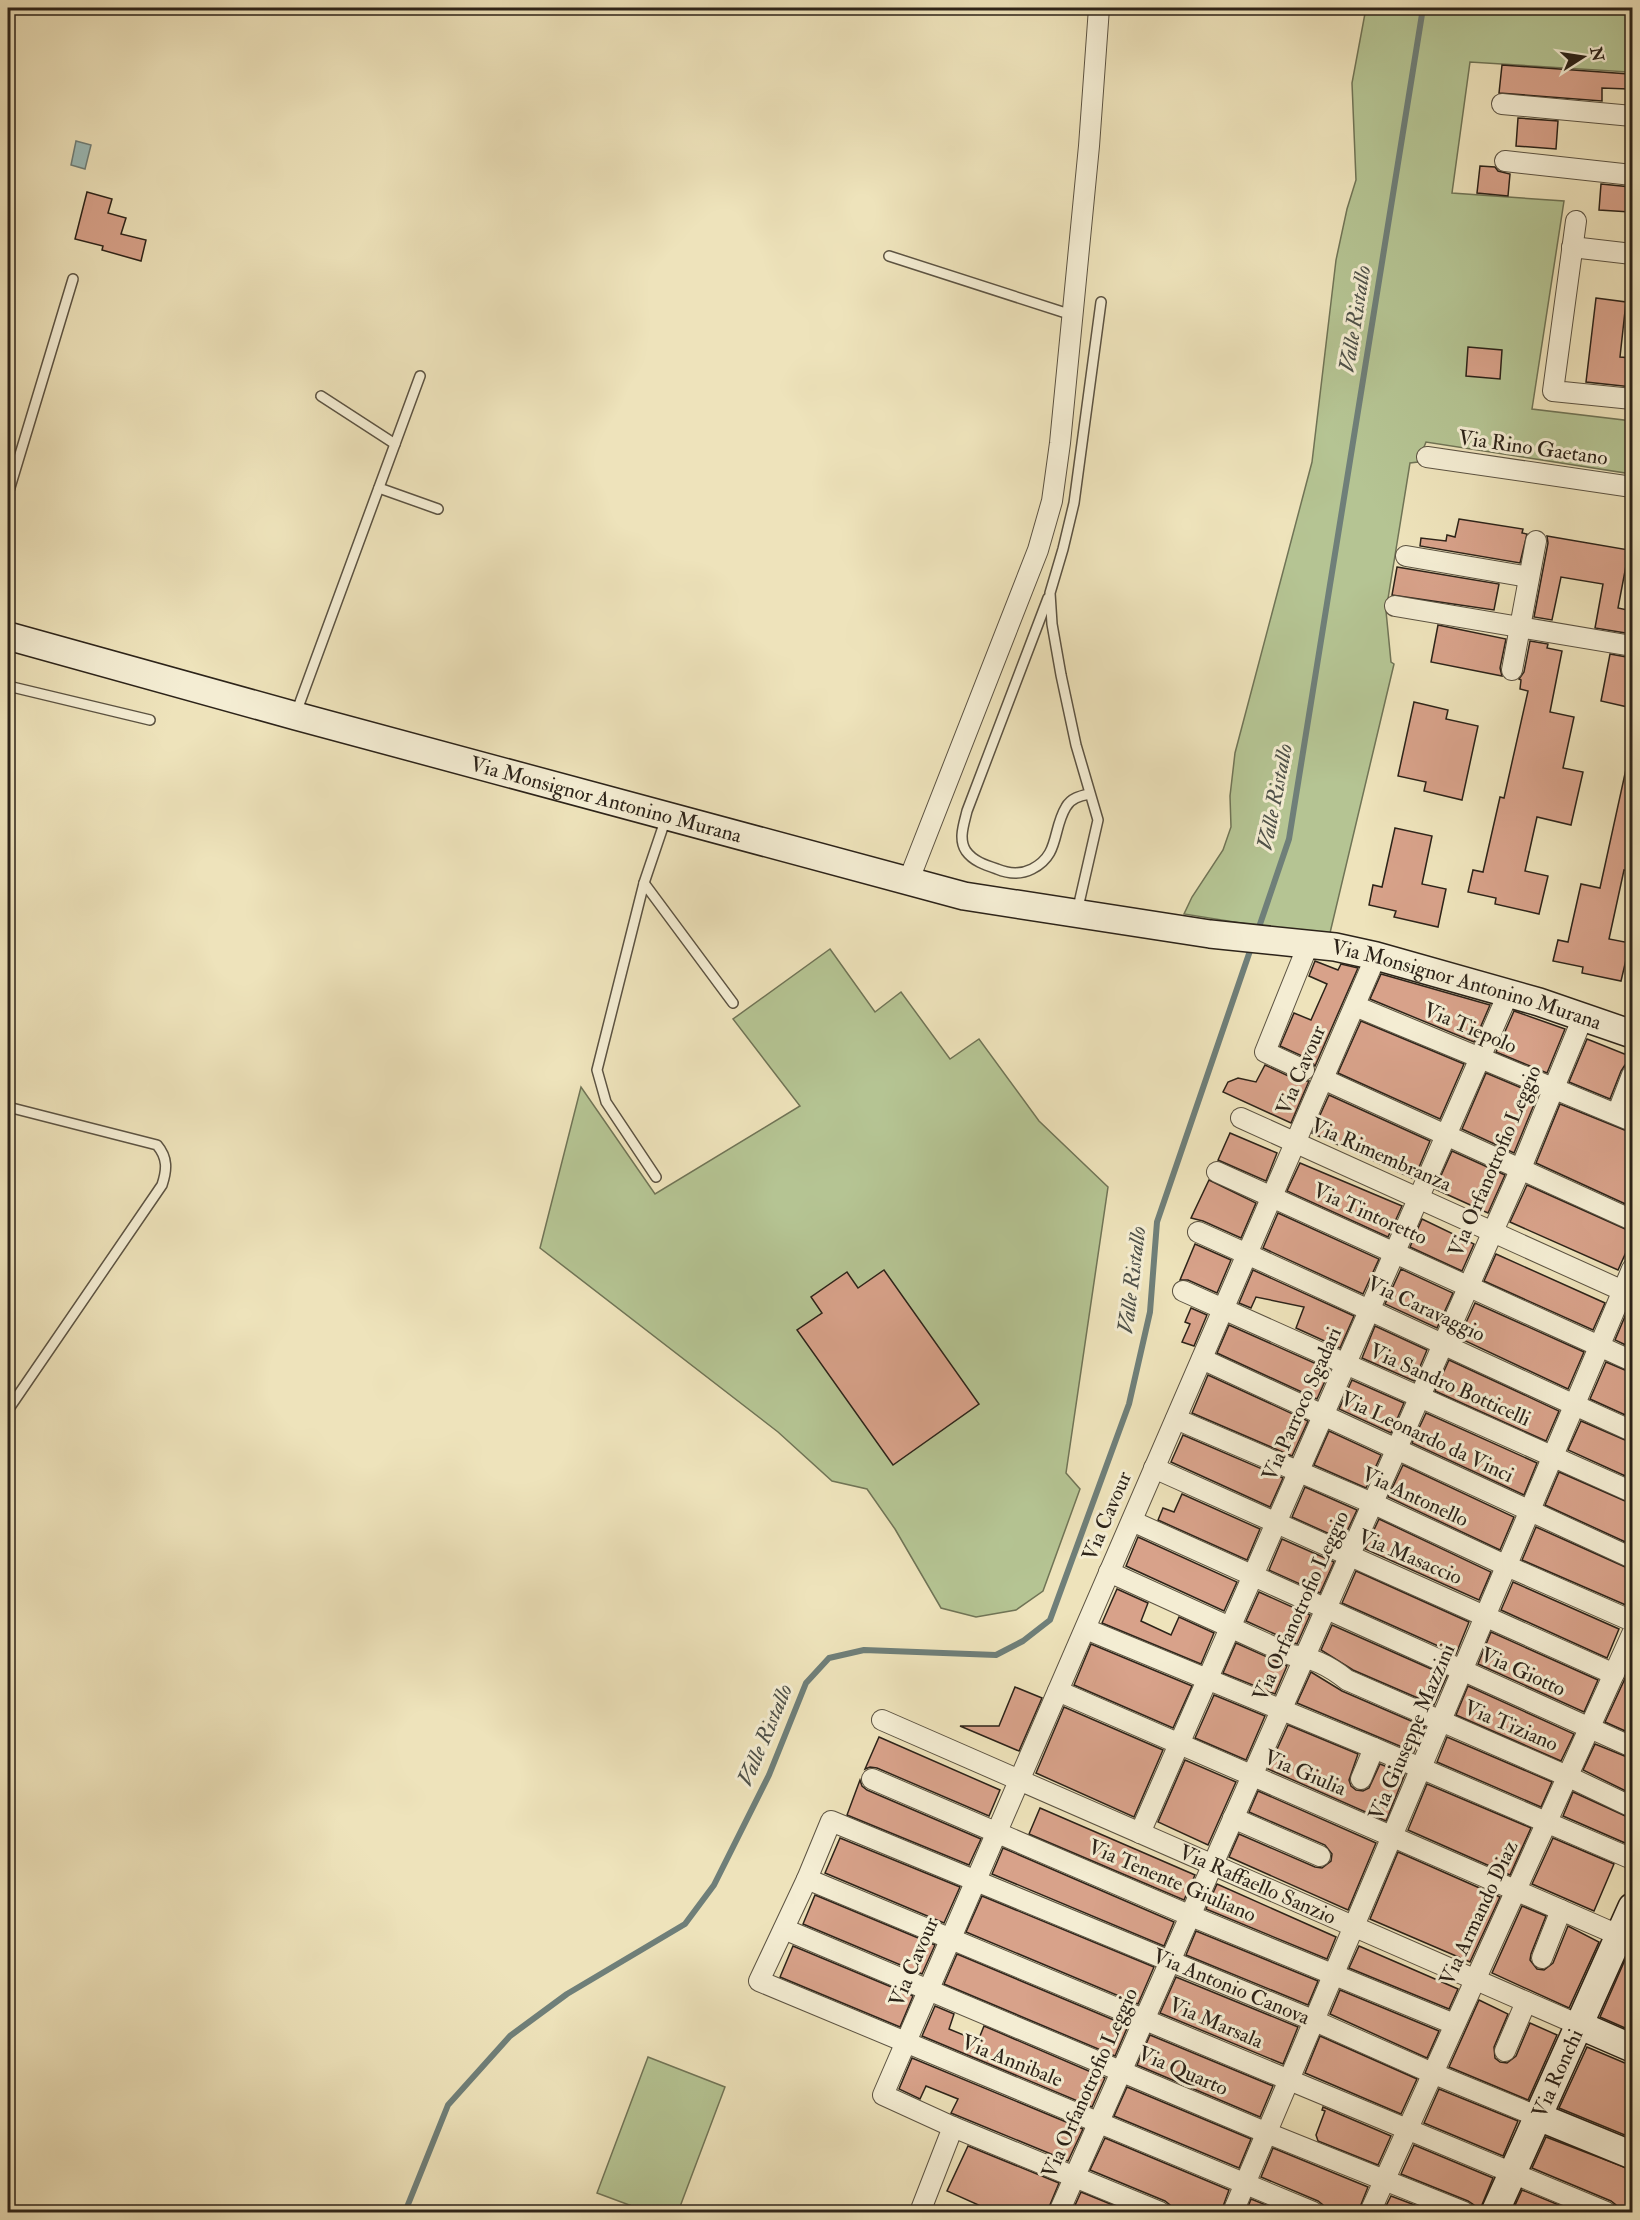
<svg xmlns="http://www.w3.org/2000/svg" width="1640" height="2220" font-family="'IM FELL Double Pica',serif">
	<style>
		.green { fill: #b5c493; stroke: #707456; stroke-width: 1.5 }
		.water { fill: #9cbcb9; stroke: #6f7f79; stroke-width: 1.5 }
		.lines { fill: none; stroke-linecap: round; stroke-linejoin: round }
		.stream { stroke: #6f7f79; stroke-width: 6 }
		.building { fill: #d8a28a; stroke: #2c2319; stroke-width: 1.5 }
		.lane-casing { stroke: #5c5342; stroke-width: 12 }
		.street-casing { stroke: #5c5342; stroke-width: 22 }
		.secondary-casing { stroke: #2c2319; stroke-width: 30 }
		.lane { stroke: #f4edd3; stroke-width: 9 }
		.street { stroke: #f4edd3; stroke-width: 20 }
		.secondary { stroke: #f4edd3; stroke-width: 27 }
		.labels { text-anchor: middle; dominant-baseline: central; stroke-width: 6; stroke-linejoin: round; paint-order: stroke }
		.street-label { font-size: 21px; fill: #2c2319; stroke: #f4edd3 }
		.water-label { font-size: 22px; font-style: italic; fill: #4e5149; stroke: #f4edd3 }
	</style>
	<rect width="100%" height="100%" fill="#eee3bb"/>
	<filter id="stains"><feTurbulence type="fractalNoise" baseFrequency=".00333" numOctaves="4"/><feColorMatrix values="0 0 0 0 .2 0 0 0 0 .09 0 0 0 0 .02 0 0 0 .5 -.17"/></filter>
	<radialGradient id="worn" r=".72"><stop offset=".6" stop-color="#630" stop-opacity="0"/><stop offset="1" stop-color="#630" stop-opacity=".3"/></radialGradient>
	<g class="green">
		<polygon points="1366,8 1632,8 1628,72 1470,62 1452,193 1564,201 1532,409 1632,421 1632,474 1426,442 1418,462 1410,463 1386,611 1391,662 1394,664 1330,933 1298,932 1184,914 1192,897 1223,850 1231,827 1230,796 1235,753 1312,462 1336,260 1347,209 1356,180 1352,83"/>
		<polygon points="830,949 875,1012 901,992 950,1059 979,1039 1039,1121 1108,1187 1066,1473 1080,1489 1043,1591 1016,1610 976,1617 941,1608 895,1529 867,1489 832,1481 778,1432 540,1248 581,1087 655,1194 800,1106 733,1019"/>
		<polygon points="648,2057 725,2087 678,2212 648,2212 597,2193"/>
	</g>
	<polygon class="water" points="76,141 91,145 85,169 71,165"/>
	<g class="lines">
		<g class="stream">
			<polyline points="1257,933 1289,839 1423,8"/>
			<polyline points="405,2212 448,2105 510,2036 567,1994 685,1924 714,1885 769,1775 806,1683 829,1658 864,1650 996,1655 1023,1641 1050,1620 1129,1404 1150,1312 1157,1222 1252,945"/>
		</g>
	</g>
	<g class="building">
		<polygon points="1502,65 1629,74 1628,89 1602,88 1602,101 1499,93"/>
		<polygon points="1518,118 1558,121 1556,149 1516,146"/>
		<polygon points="1480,166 1495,167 1498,171 1510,174 1508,196 1477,193"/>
		<polygon points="1601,184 1631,187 1630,212 1599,210"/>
		<polygon points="87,192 112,199 108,213 126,218 121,234 146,240 141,261 102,250 103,246 75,239"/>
		<polygon points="1596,298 1626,302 1620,357 1632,358 1632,387 1586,382"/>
		<polygon points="1468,347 1502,350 1500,379 1466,376"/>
		<polygon points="1459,519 1523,529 1522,533 1527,534 1520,563 1420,546 1421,538 1446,541 1447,535 1455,537"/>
		<polygon points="1547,536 1629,550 1618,608 1632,611 1632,634 1595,628 1603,584 1561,577 1552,620 1534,617 1548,543"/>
		<polygon points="1397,567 1499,584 1494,610 1392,595"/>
		<polygon points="1438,625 1506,639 1500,668 1502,676 1431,662"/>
		<polygon points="1530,641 1548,644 1547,648 1562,651 1550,712 1574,717 1563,768 1583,772 1571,825 1537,817 1525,871 1548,876 1539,914 1495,904 1496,898 1468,892 1473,870 1483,872 1500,797 1504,798 1528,691 1520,689 1521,680 1519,679 1524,672"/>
		<polygon points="1610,654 1632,658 1632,708 1601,701"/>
		<polygon points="1414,702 1448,710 1446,719 1478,726 1462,800 1424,791 1426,782 1398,776"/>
		<polygon points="1626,769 1632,770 1632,872 1624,870 1609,939 1630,943 1621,981 1582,973 1583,967 1553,961 1558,940 1568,942 1581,884 1600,888"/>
		<polygon points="1395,828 1432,836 1422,884 1446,889 1438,927 1394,917 1396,911 1369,905 1373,885 1382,887"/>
		<polygon points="1315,961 1338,970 1341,964 1358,968 1315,1066 1309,1059 1280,1046 1294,1013 1311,1020 1327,984 1309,976"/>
		<polygon points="1381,974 1490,1005 1474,1042 1370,999"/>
		<polygon points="1514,1011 1565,1029 1547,1073 1496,1052"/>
		<polygon points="1361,1021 1464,1064 1440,1119 1338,1073"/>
		<polygon points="1587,1039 1632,1057 1632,1063 1625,1065 1621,1071 1610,1099 1569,1082"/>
		<polygon points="1265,1065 1299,1081 1309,1081 1291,1123 1223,1092 1228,1082 1238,1078 1256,1082"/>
		<polygon points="1486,1073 1538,1095 1514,1153 1462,1129"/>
		<polygon points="1329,1095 1430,1141 1414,1179 1312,1133"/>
		<polygon points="1560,1104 1632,1133 1632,1207 1536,1163"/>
		<polygon points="1230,1133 1277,1153 1266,1181 1218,1160"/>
		<polygon points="1452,1151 1505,1175 1488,1213 1435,1189"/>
		<polygon points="1300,1163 1402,1206 1388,1237 1287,1191"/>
		<polygon points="1209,1180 1256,1203 1241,1238 1203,1221 1191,1218"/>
		<polygon points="1527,1185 1632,1232 1632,1239 1618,1270 1510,1222"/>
		<polygon points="1278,1213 1379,1259 1363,1294 1263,1248"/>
		<polygon points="1422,1219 1474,1244 1462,1271 1410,1247"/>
		<polygon points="1195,1244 1231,1260 1217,1293 1188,1280 1180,1280"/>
		<polygon points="1496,1254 1605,1303 1593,1330 1484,1281"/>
		<polygon points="1401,1269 1453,1293 1437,1328 1385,1304"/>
		<polygon points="884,1270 979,1404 893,1465 797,1330 822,1313 811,1297 847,1272 858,1288"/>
		<polygon points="1253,1270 1354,1316 1340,1348 1296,1328 1304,1307 1256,1297 1251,1308 1239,1303"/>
		<polygon points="1475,1303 1584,1352 1568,1389 1459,1338"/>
		<polygon points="1191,1308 1207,1315 1194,1346 1182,1342 1190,1324 1185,1322"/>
		<polygon points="1626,1314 1632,1317 1632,1348 1615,1340"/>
		<polygon points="1229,1325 1330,1370 1317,1399 1217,1353"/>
		<polygon points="1375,1326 1427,1350 1414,1381 1362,1358"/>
		<polygon points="1449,1360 1559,1411 1546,1441 1435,1391"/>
		<polygon points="1606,1362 1632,1373 1632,1418 1590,1399"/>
		<polygon points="1208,1375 1308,1421 1292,1456 1192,1413"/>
		<polygon points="1352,1380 1404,1403 1391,1433 1339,1409"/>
		<polygon points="1426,1413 1537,1463 1524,1495 1412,1443"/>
		<polygon points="1581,1421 1632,1443 1632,1479 1568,1450"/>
		<polygon points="1329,1431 1381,1455 1366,1488 1314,1465"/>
		<polygon points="1183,1435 1283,1478 1270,1507 1171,1462"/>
		<polygon points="1403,1465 1514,1517 1500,1550 1388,1497"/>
		<polygon points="1559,1472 1632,1504 1632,1545 1545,1505"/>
		<polygon points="1305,1487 1357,1510 1343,1540 1292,1517"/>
		<polygon points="1182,1494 1260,1529 1247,1560 1158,1520 1163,1508 1174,1512"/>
		<polygon points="1379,1519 1491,1572 1479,1600 1365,1549"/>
		<polygon points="1536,1527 1632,1570 1632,1597 1628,1606 1522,1560"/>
		<polygon points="1138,1537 1237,1582 1224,1611 1126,1566"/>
		<polygon points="1282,1539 1334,1562 1320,1593 1269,1570"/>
		<polygon points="1356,1571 1469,1622 1456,1654 1342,1603"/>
		<polygon points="1513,1582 1619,1629 1607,1658 1501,1610"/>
		<polygon points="1117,1589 1148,1603 1141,1621 1171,1635 1179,1617 1214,1633 1201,1664 1102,1623"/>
		<polygon points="1259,1592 1310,1615 1297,1644 1246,1621"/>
		<polygon points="1332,1625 1447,1676 1434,1705 1353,1670 1321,1650"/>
		<polygon points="1491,1632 1598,1680 1584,1712 1478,1664"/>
		<polygon points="1236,1643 1287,1666 1275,1694 1223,1673"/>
		<polygon points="1091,1644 1192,1686 1173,1728 1074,1685"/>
		<polygon points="1311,1672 1342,1691 1425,1727 1414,1752 1297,1703"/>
		<polygon points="1628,1672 1632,1675 1632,1734 1605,1722"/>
		<polygon points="1468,1686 1574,1734 1561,1761 1456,1715"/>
		<polygon points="1015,1687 1042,1698 1019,1751 960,1726 999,1726"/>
		<polygon points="1214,1695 1265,1716 1246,1760 1195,1738"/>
		<polygon points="1064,1707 1163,1750 1134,1817 1036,1773"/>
		<polygon points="1288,1725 1358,1754 1349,1780 1351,1786 1356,1790 1363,1791 1369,1788 1380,1764 1405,1774 1386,1821 1268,1769"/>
		<polygon points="879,1737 1000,1790 989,1816 877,1768 870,1767 865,1769"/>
		<polygon points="1447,1737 1552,1782 1541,1807 1437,1762"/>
		<polygon points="1595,1744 1632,1759 1632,1794 1583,1770"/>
		<polygon points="1185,1760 1236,1782 1208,1845 1158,1822"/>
		<polygon points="860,1780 862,1786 867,1790 981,1839 969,1865 847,1815"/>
		<polygon points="1427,1784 1531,1828 1510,1875 1408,1830"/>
		<polygon points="1258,1791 1376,1843 1348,1910 1229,1857 1239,1834 1315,1867 1322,1868 1331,1861 1332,1854 1325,1845 1249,1812"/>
		<polygon points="1573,1792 1632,1819 1632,1846 1563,1816"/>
		<polygon points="1040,1808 1195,1875 1184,1900 1029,1834"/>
		<polygon points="840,1838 960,1887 944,1923 825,1873"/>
		<polygon points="1553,1838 1614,1864 1594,1911 1532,1884"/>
		<polygon points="1003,1848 1174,1922 1164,1946 992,1874"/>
		<polygon points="1398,1852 1500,1897 1470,1962 1370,1919"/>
		<polygon points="1217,1884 1336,1937 1327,1959 1206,1909"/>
		<polygon points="815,1895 935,1945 922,1974 803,1924"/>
		<polygon points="982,1896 1154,1967 1138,2004 966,1932"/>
		<polygon points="1522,1906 1546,1916 1531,1954 1530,1960 1537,1969 1544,1970 1553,1963 1568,1926 1599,1942 1569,2008 1492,1973"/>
		<polygon points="1196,1931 1318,1981 1308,2005 1186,1955"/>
		<polygon points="793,1946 913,1996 900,2027 780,1977"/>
		<polygon points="1359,1946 1458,1989 1449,2009 1349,1968"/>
		<polygon points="1628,1953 1632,1955 1632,2031 1600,2017"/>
		<polygon points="957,1954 1128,2026 1115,2056 944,1984"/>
		<polygon points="1176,1977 1298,2027 1283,2064 1160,2013"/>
		<polygon points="1340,1990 1439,2031 1427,2058 1330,2014"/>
		<polygon points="1479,2000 1508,2014 1494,2047 1495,2058 1500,2062 1507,2063 1516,2056 1530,2023 1557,2035 1528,2100 1449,2067"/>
		<polygon points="935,2006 954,2014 949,2029 978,2041 984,2026 1105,2078 1092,2107 922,2036"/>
		<polygon points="1150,2035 1273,2086 1260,2117 1137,2065"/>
		<polygon points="1320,2036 1417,2079 1401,2114 1305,2073"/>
		<polygon points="1587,2047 1632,2066 1632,2138 1559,2108"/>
		<polygon points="912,2058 1083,2129 1068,2161 951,2113 958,2099 926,2086 920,2099 899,2089"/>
		<polygon points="1127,2087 1251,2139 1239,2168 1114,2116"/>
		<polygon points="1439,2089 1518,2121 1503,2156 1424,2123"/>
		<polygon points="1323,2107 1391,2136 1378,2165 1318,2141 1316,2135 1325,2111 1322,2110"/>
		<polygon points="1546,2137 1632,2170 1632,2212 1618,2212 1616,2205 1611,2201 1532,2168"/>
		<polygon points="1105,2138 1229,2190 1221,2212 1172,2212 1170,2205 1165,2201 1090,2170"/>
		<polygon points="1414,2145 1493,2178 1479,2212 1476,2212 1474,2205 1468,2201 1401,2174"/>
		<polygon points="968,2146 1059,2183 1047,2212 994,2212 947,2191"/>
		<polygon points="1273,2148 1368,2187 1358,2212 1325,2212 1323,2205 1318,2201 1261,2177"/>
		<polygon points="1522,2190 1576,2212 1512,2212"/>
		<polygon points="1081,2192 1130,2212 1072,2212"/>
		<polygon points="1391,2196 1433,2212 1383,2212"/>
		<polygon points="1251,2199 1283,2212 1246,2212"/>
	</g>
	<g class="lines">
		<g class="lane-casing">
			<g id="lane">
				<polyline points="889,256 1072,315"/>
				<polyline points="321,396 395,444"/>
				<polyline points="379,488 438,509"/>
				<polyline points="8,494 73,279"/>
				<path d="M1048,598L967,811C964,824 958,839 966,851C973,861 985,865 997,869C1009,874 1020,875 1032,869C1060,855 1052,830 1066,807C1071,798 1080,796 1089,794"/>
				<polyline points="8,686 150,720"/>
				<polyline points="296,713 420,376"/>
				<polyline points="644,883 733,1003"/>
				<polyline points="1077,912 1098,820 1076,745 1061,675 1052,624 1050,593 1063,549 1074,503 1101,302"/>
				<path d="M8,1107L157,1145C168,1158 167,1170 162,1185L8,1410"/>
				<polyline points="656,1177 606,1102 597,1070 644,883 666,818"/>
			</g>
		</g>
		<g class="street-casing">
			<g id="street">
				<polyline points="1502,104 1632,116"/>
				<polyline points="1505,161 1632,175"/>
				<polyline points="1576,221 1553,391 1632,399"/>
				<polyline points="1572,247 1632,254"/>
				<polyline points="1427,457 1632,487"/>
				<polyline points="1406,556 1529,577"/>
				<polyline points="1395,606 1632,646"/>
				<polyline points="1512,670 1536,541"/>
				<polyline points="908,882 1038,550 1052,501 1060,443 1089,146 1099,8"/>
				<polyline points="1355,1006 1632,1121"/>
				<polyline points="1304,1070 1265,1052 1308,945"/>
				<polyline points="1323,1079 1632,1220"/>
				<polyline points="1617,1114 1632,1075"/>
				<polyline points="1241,1118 1632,1295"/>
				<polyline points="1217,1172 1632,1361"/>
				<path d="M1198,1232C1344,1297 1487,1366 1632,1431"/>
				<polyline points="1183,1291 1632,1492"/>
				<polyline points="1202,1359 1632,1558"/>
				<polyline points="1176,1419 1372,1503 1507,1566 1632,1621"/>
				<polyline points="1154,1468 1614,1674"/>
				<polyline points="1132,1521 1632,1747"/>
				<path d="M1109,1572L1291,1655C1312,1657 1331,1667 1347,1680L1567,1776L1632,1807"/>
				<polyline points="1086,1629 1374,1748 1632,1859"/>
				<polyline points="1058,1691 1632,1941"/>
				<path id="s1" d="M882,1720L1579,2025"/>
				<polyline points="872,1779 1191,1916 1454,2024"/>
				<polyline points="1361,1779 1374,1748"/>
				<polyline points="1233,1818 1320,1856"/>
				<polyline points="1140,1833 1508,994"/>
				<polyline points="807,1879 1606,2212"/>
				<polyline points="784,1929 1267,2133 1464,2212"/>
				<polyline points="1542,1958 1561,1910"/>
				<polyline points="1505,2051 1526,2002"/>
				<polyline points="920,2212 953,2127"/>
				<polyline points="1059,2212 1521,1168 1583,1017"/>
				<polyline points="1160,2212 953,2127 883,2095 1376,956"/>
				<polyline points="1233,2212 1632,1269"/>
				<path id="s2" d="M1313,2212L759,1981L807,1879L831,1821L1315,2021L1432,2073L1539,2117"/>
				<polyline points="1370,2212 1632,1634"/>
			</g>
		</g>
		<g class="secondary-casing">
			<g id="secondary">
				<path id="s3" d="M8,636L296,716L964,896L1210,934L1335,947L1376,956L1539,1002L1632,1034"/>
				<polyline points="1579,2025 1632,2048"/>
				<polyline points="1539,2117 1632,2155"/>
				<path id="s4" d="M1495,2212L1632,1907"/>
			</g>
		</g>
		<use href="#lane" class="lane"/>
		<use href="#street" class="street"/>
		<use href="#secondary" class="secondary"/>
	</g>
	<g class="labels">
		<g class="street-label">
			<text transform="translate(1533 448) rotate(8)">Via Rino Gaetano</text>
			<text stroke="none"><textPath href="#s3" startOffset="620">Via Monsignor Antonino Murana</textPath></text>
			<text stroke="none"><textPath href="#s3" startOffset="1502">Via Monsignor Antonino Murana</textPath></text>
			<text transform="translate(1470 1028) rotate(23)">Via Tiepolo</text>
			<text transform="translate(1301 1070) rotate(-67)">Via Cavour</text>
			<text transform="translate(1381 1155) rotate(24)">Via Rimembranza</text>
			<text transform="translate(1495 1161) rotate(-67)">Via Orfanotrofio Leggio</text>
			<text transform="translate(1370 1214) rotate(24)">Via Tintoretto</text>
			<text transform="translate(1426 1309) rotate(25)">Via Caravaggio</text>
			<text transform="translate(1450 1385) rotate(24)">Via Sandro Botticelli</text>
			<text transform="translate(1302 1404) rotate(-66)">Via Parroco Sgadari</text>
			<text transform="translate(1427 1437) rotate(25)">Via Leonardo da Vinci</text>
			<text transform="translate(1415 1497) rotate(25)">Via Antonello</text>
			<text transform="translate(1107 1516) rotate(-67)">Via Cavour</text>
			<text transform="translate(1410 1557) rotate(23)">Via Masaccio</text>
			<text transform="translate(1301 1606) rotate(-66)">Via Orfanotrofio Leggio</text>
			<text transform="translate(1523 1672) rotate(24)">Via Giotto</text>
			<text transform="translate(1511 1726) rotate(23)">Via Tiziano</text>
			<text transform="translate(1412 1732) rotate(-67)">Via Giuseppe Mazzini</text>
			<text transform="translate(1305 1773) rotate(23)">Via Giulia</text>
			<text transform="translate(1172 1881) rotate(23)">Via Tenente Giuliano</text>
			<text stroke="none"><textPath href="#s1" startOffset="410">Via Raffaello Sanzio</textPath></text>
			<text transform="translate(1479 1913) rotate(-65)">Via Armando Diaz</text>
			<text transform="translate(914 1962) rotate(-67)">Via Cavour</text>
			<text stroke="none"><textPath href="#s2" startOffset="1209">Via Antonio Canova</textPath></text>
			<text transform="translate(1216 2023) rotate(23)">Via Marsala</text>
			<text transform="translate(1012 2061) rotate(22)">Via Annibale</text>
			<text transform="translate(1183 2071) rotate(23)">Via Quarto</text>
			<text stroke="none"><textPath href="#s4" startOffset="152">Via Ronchi</textPath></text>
			<text transform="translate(1090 2083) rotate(-66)">Via Orfanotrofio Leggio</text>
		</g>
		<g class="water-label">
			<text transform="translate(1355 319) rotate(-81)">Valle Ristallo</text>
			<text transform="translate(1275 797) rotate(-79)">Valle Ristallo</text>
			<text transform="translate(1132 1280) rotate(-83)">Valle Ristallo</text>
			<text transform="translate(765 1735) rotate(-67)">Valle Ristallo</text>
		</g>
	</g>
	<rect width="1640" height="2220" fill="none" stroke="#eee3bb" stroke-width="30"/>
	<rect x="9" y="9" width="1622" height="2202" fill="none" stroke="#2c2319" stroke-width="3"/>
	<rect x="15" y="15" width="1610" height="2190" fill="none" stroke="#2c2319" stroke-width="1.5"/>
	<g transform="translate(1583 57) rotate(78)" stroke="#f4edd3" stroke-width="4.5" paint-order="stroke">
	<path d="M0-4.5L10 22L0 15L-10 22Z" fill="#2c2319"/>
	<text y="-9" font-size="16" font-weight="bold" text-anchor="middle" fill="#2c2319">N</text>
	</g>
	<rect width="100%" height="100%" filter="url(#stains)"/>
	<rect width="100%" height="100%" fill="url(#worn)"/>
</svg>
